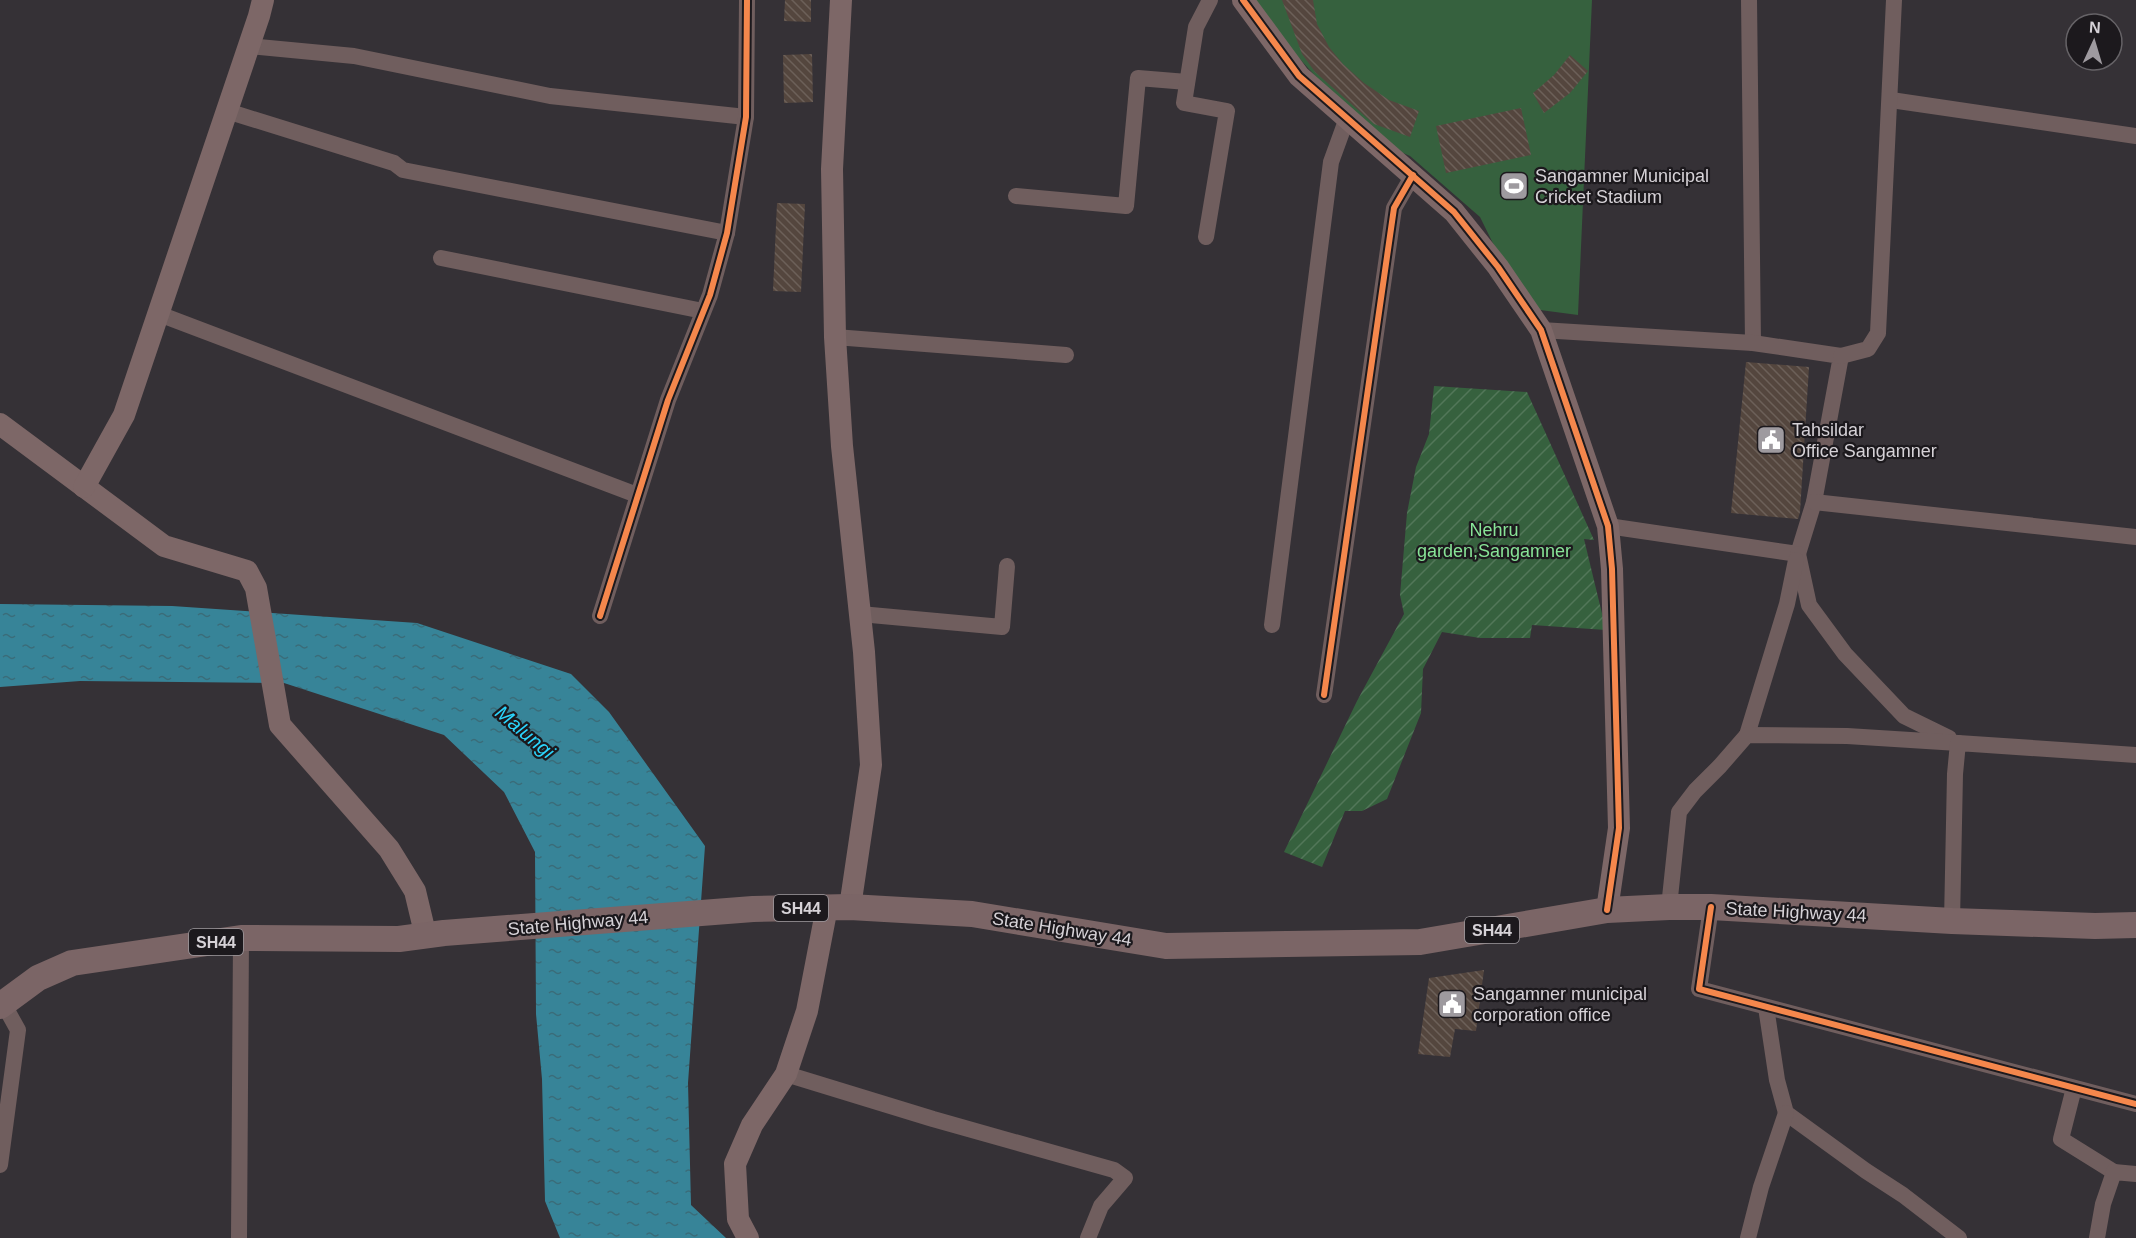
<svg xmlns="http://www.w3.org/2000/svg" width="2136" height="1238" font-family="Helvetica,sans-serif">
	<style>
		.park { fill: #36613e }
		.garden { fill: url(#garden-furrows) }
		.water { fill: url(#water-ripples) }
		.building { fill: url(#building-back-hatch) }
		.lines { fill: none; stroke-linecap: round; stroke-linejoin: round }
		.street { stroke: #705e5e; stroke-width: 16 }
		.secondary { stroke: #7d6767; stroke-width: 22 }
		.primary { stroke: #7b6566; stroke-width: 26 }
		.cycleway-casing { stroke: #1c191d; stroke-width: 10 }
		.cycleway { stroke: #f5874c; stroke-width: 6 }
		.labels { text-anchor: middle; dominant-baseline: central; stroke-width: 4.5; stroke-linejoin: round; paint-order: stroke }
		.shield { fill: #1c191d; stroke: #9e9a9f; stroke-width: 1.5 }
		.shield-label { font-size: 16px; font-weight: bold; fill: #d6d2d7 }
		.poi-label { font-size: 18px; fill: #d6d2d7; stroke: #1c191d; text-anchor: start }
		.park-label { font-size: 18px; fill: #88e497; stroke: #1c191d }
		.street-label { font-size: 18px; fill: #d6d2d7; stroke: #1c191d }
		.water-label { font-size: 20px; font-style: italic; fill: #2bd5fd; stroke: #1c191d }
	</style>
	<defs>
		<pattern id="garden-furrows" width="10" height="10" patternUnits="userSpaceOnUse" patternTransform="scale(1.5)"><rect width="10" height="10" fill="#36613e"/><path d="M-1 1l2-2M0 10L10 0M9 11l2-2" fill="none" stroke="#527759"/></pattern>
		<pattern id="water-ripples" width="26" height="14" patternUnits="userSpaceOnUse" patternTransform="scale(1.5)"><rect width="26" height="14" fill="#378498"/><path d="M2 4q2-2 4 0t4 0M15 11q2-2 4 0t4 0" fill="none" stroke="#3a6c79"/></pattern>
		<pattern id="building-back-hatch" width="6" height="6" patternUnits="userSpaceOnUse" patternTransform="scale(1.5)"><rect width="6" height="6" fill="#54463e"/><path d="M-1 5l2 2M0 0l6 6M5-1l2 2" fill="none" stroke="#6c6059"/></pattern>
	</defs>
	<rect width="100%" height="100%" fill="#353136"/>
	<polygon class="park" points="1254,0 1592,0 1578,315 1525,308 1480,217 1410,156 1394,149 1344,108 1290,48"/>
	<polygon class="garden" points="1434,386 1527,392 1594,540 1584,539 1606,630 1532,625 1530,638 1480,638 1442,632 1423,669 1421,713 1387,799 1362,811 1345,811 1322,867 1284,852 1357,701 1404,614 1400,595 1407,513 1416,467 1429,434"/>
	<polygon class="water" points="0,604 172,606 417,623 571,674 609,712 705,846 688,1083 691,1205 726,1238 560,1238 545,1201 542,1079 536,1014 535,852 504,792 444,735 284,683 80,681 0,687"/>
	<g class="building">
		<polygon points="785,0 811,0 811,22 784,21"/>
		<polygon points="1282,0 1313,0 1317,24 1329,47 1343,64 1364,83 1389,100 1419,111 1410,137 1374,124 1315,72 1302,54"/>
		<polygon points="812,54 813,102 784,103 783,55"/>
		<polygon points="1570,55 1588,71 1570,93 1544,113 1533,93 1554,75"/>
		<polygon points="1521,108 1531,155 1446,173 1436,126"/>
		<polygon points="777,203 805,204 801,292 773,291"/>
		<polygon points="1746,362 1809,367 1800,512 1798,519 1731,513"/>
		<polygon points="1484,970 1476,1031 1455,1029 1450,1057 1418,1054 1429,978"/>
	</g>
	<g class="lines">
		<g class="street">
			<polyline points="1749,0 1753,343"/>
			<polyline points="249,46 354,56 550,96 746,117"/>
			<polyline points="1891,100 2136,136"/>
			<polyline points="227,111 394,163 403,170 727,233"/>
			<polyline points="1016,196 1126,206 1138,78 1187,82"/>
			<polyline points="1206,237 1227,111 1184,103 1196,27 1210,0"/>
			<polyline points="441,258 703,311"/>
			<polyline points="159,314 637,495"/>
			<polyline points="1541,330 1753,343 1841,356 1814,502 1798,554 1608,526"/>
			<polyline points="835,337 1066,355"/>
			<polyline points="1841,356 1868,349 1878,333 1894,0"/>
			<polyline points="1814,502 2136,537"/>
			<polyline points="1798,554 1809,605 1845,654 1904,716 1949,738"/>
			<polyline points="860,614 1002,627 1007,566"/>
			<polyline points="600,616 668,400 710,295 727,233 746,117 747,0"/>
			<polyline points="1272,625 1331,162 1347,118"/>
			<polyline points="1324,695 1394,208 1413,175"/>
			<polyline points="1747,735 1787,604 1796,560"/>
			<polyline points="1669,907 1679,812 1695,791 1720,766 1747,735 1847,736 1958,743"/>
			<polyline points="1711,907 1699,989 2136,1104"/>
			<polyline points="1952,921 1955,774 1958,743 2136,755"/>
			<polyline points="1766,1007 1777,1080 1786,1113 1866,1171 1903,1195 1959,1238"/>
			<polyline points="786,1074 933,1119 1114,1170 1125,1178 1101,1206 1088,1238"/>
			<polyline points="2074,1088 2061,1139 2114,1172"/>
			<polyline points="0,1165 18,1030 3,1003"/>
			<polyline points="239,1238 241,938"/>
			<polyline points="1748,1238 1761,1187 1786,1113"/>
			<polyline points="2097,1238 2103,1204 2114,1172 2136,1174"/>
		</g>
		<g class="secondary">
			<polyline points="841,0 832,169 835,337 842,446 864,652 871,765 850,907"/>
			<polyline points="1243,0 1299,76 1454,212 1498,267 1541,330 1608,526 1612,569 1619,828 1607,910"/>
			<polyline points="0,424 164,546 247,571 256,588 280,725 389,849 415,891 426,937"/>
			<polyline points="84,487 124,415 259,16 263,0"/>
			<polyline points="748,1238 738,1219 735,1164 752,1125 786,1074 807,1011 827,907"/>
		</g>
		<polyline class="primary" points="0,1006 38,978 72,963 241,938 399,939 444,933 753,909 850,907 972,914 1166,946 1420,942 1607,910 1669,907 1711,907 1952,921 2095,926 2136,925"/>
		<g class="cycleway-casing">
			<g id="cycleway">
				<polyline points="1243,0 1299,76 1454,212 1498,267 1541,330 1608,526 1612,569 1619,828 1607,910"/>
				<polyline points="600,616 668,400 710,295 727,233 746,117 747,0"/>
				<polyline points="1324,695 1394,208 1413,175"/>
				<polyline points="1711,907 1699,989 2136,1104"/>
			</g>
		</g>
		<use href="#cycleway" class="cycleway"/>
	</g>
	<defs>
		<g id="stadium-square" transform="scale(1.5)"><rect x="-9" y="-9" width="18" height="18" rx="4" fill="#9e9a9f" stroke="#1c191d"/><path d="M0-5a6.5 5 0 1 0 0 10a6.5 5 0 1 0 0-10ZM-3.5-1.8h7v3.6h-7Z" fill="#fff"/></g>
		<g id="civic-square" transform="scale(1.5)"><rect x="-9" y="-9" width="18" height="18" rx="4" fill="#9e9a9f" stroke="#1c191d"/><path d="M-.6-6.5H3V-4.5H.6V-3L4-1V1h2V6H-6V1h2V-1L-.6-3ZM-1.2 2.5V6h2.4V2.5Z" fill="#fff"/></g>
	</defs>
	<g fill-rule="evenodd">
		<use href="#stadium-square" x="1514" y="186"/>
		<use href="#civic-square" x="1771" y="440"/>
		<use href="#civic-square" x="1452" y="1004"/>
	</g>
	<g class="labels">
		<g class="shield">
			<rect x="774" y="895" width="54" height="26" rx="4.5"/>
			<rect x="1465" y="917" width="54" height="26" rx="4.5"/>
			<rect x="189" y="929" width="54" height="26" rx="4.5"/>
		</g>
		<g class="shield-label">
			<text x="801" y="908">SH44</text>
			<text x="1492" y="930">SH44</text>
			<text x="216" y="942">SH44</text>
		</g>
		<g class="poi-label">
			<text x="1535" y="176">Sangamner Municipal<tspan x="1535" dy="21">Cricket Stadium</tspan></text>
			<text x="1792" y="430">Tahsildar<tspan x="1792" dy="21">Office Sangamner</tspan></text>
			<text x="1473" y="994">Sangamner municipal<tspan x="1473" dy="21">corporation office</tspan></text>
		</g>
		<g class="park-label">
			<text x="1494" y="530">Nehru<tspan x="1494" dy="21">garden,Sangamner</tspan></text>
		</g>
		<g class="street-label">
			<text transform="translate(1796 912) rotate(3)">State Highway 44</text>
			<text transform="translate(578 923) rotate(-5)">State Highway 44</text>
			<text transform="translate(1062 929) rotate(9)">State Highway 44</text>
		</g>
		<g class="water-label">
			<text transform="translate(525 732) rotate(40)">Malungi</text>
		</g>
	</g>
	<g transform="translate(2094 42) rotate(4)"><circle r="28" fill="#1c191d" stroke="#666367" stroke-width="1.5"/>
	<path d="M0-4.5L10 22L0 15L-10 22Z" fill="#9e9a9f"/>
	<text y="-9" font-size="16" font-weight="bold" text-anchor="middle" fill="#d6d2d7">N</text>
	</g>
</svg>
